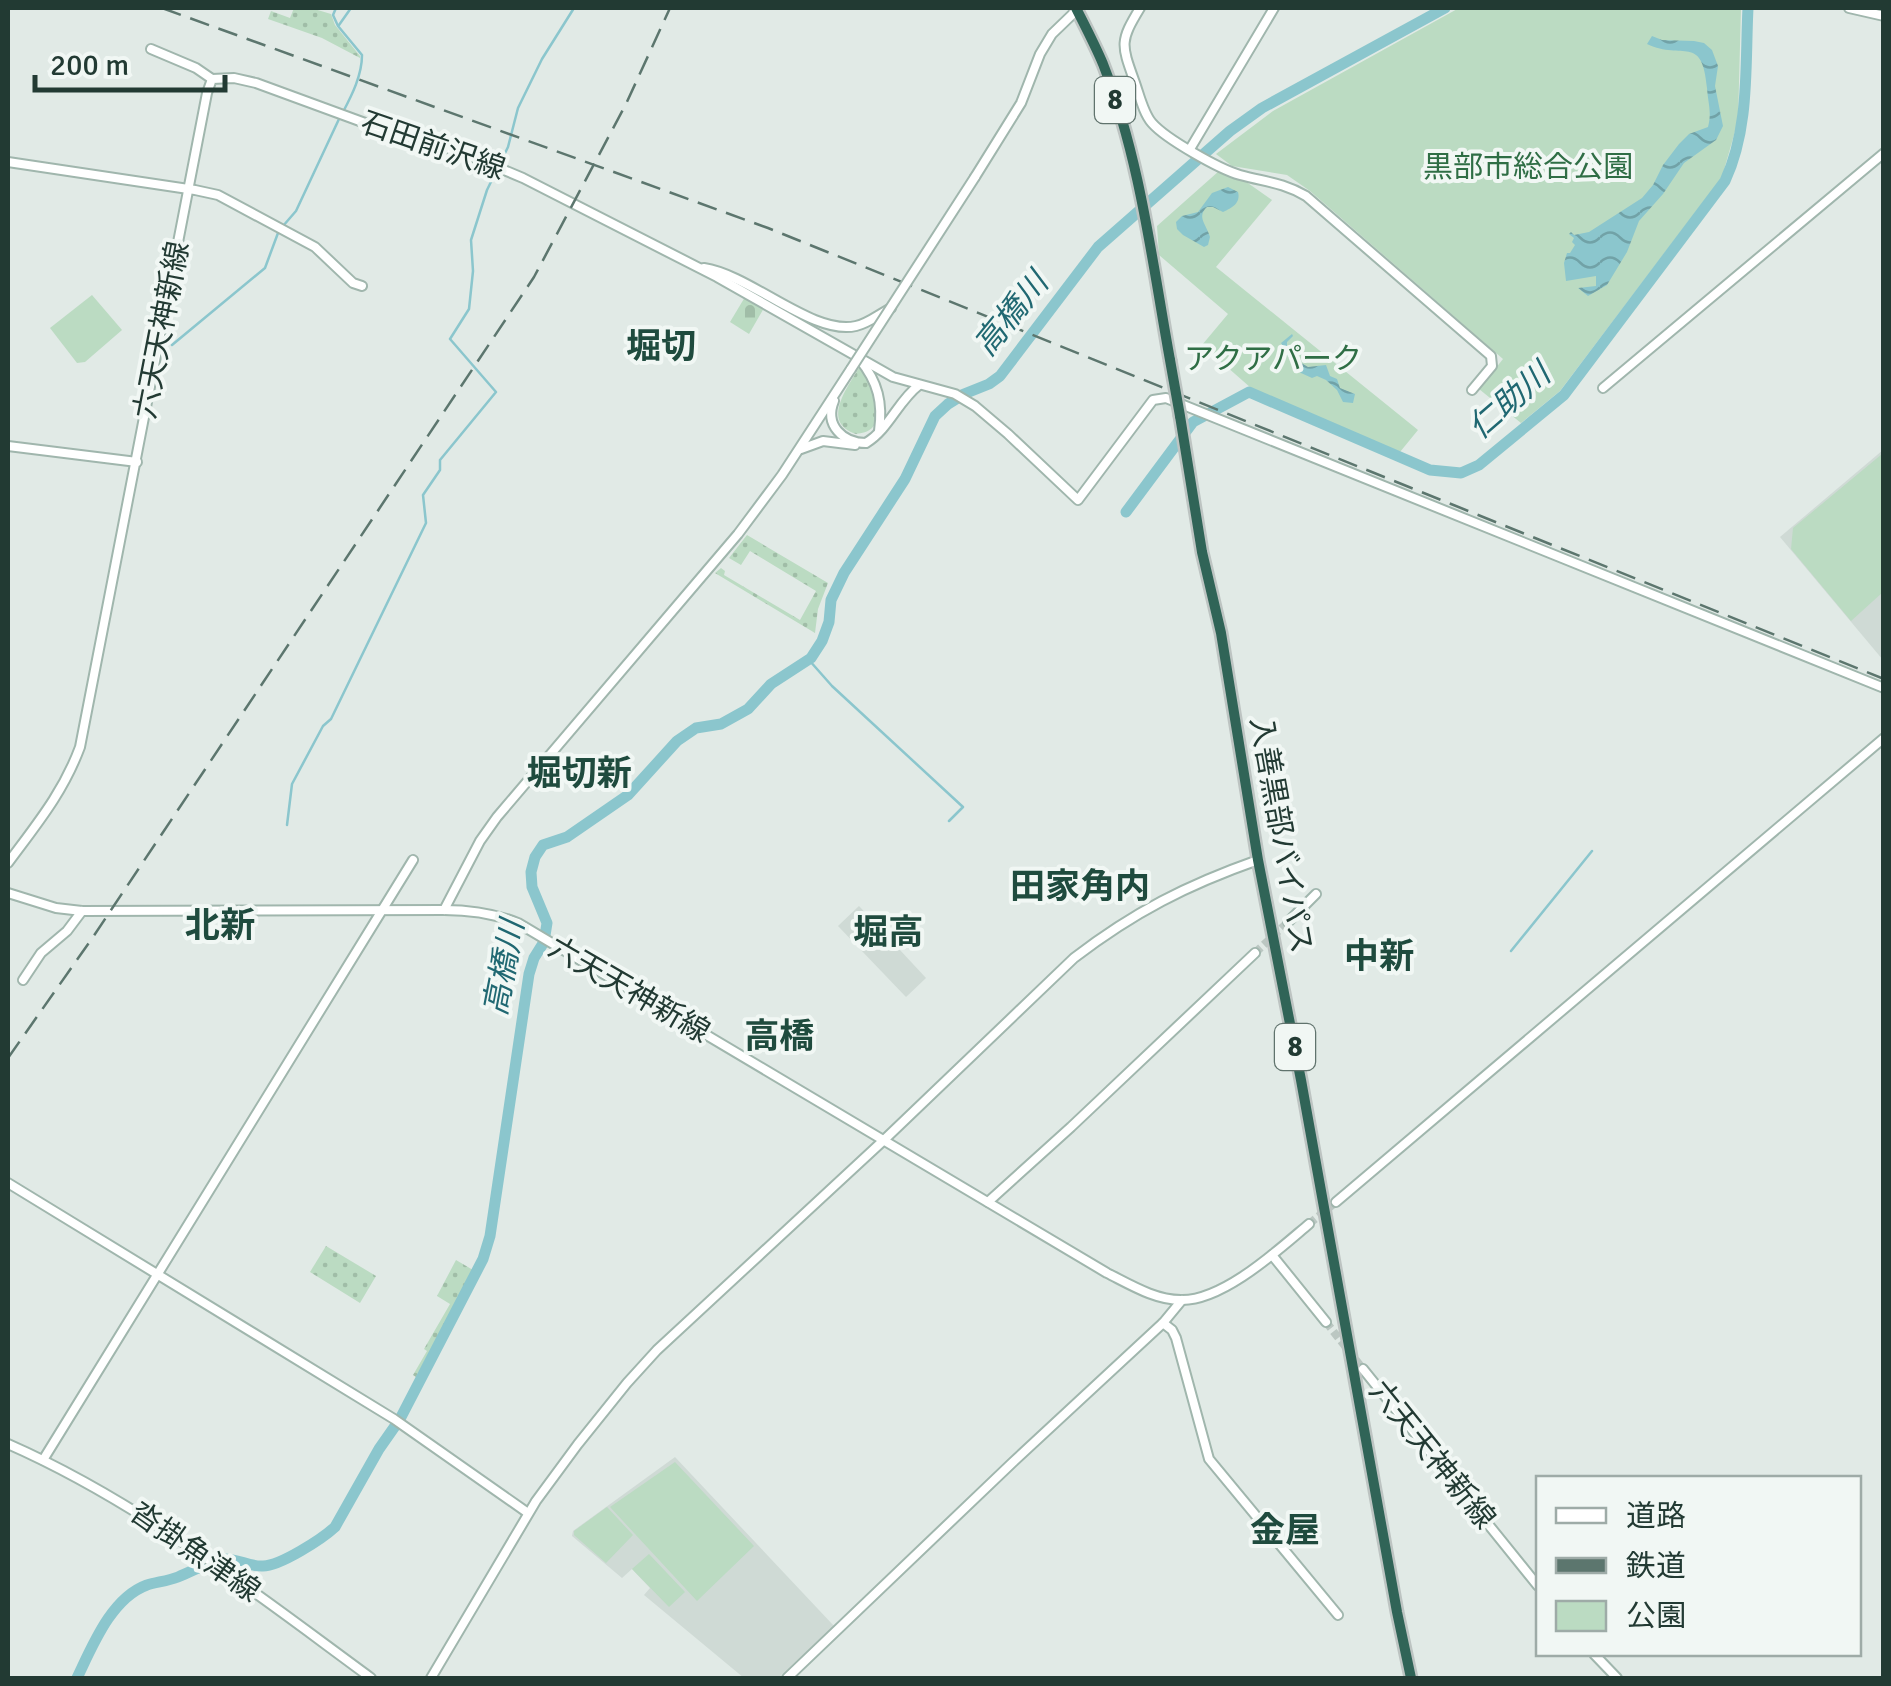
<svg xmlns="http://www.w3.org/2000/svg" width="1891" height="1686" font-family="Signika,'Noto Sans JP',sans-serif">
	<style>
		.built { fill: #cfdad5 }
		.grass { fill: url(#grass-dots) }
		.cemetery { fill: url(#cemetery-stones) }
		.park { fill: #bbdbc2 }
		.water { fill: url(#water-waves) }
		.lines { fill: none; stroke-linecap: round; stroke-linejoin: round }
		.stream { stroke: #8bc6cd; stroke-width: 2.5 }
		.river { stroke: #8bc6cd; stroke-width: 11 }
		.secondary-tunnel { stroke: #bbc7c2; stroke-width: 8; stroke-dasharray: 8 4; stroke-linecap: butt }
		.secondary-casing { stroke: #a0b6ad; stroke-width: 12 }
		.highway-casing { stroke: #bdc4c2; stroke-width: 15 }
		.secondary { stroke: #fff; stroke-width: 8 }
		.highway { stroke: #306457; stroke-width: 10 }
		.rail { stroke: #5c766e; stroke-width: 2.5; stroke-dasharray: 20 10; stroke-linecap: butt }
		.secondary-bridge-casing { stroke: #a0b6ad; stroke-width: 12; stroke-linecap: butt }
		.highway-bridge-casing { stroke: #bdc4c2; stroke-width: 15; stroke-linecap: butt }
		.secondary-bridge { stroke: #fff; stroke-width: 8 }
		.highway-bridge { stroke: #306457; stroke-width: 10 }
		.labels { text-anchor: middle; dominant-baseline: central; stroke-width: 8; stroke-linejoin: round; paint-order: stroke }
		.shield { fill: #f1f7f4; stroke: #60736d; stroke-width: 2.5 }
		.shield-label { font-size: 28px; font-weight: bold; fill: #223a33 }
		.street-label { font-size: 30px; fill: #223a33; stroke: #f1f7f4 }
		.park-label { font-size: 30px; fill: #2f6e45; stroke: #f1f7f4 }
		.water-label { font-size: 32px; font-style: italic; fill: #206872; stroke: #f1f7f4 }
		.quarter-label { font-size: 35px; font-weight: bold; fill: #1f4b3e; stroke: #f1f7f4 }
	</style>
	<defs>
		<pattern id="grass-dots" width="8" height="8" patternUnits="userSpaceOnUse" patternTransform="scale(2.5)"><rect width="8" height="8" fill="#bbdbc2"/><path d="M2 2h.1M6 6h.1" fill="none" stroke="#a0bda7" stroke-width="1.8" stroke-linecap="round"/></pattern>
		<pattern id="cemetery-stones" width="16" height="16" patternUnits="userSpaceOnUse" patternTransform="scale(2.5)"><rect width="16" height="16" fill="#bbdbc2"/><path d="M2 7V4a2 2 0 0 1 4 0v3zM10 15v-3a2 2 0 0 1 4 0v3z" fill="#a0bda7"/></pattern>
		<pattern id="water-waves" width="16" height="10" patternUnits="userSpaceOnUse" patternTransform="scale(2.5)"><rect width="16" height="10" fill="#8bc6cd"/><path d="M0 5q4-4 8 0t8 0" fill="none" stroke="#71a2a7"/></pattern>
	</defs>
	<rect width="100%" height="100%" fill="#e1eae6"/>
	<g class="built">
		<polygon points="1883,450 1883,660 1780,537"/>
		<polygon points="859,906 926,978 906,997 838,926"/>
		<polygon points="675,1457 834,1626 778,1678 744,1678 644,1595 650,1588 632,1569 622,1578 572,1536 573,1531"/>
	</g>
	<g class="grass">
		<polygon points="294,8 311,8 331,14 335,25 360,56 360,58 322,38 268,19 271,11 290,18"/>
		<path d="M860,366C869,378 888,414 872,428C868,432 862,433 856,434C820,422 848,387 860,366Z"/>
		<polygon points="747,535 828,583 818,609 815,633 715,573 721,568 725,571 724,575 800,620 816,591 750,551 741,565 729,558"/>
		<polygon points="326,1246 376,1276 360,1303 310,1272"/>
		<polygon points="456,1260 473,1270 416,1377 413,1375 427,1351 424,1349 450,1304 437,1296"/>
	</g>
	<polygon class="cemetery" points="745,297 764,308 749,334 730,322"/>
	<g class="park">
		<polygon points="1459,8 1741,8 1738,121 1722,177 1560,391 1521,423 1479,389 1503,359 1310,191 1287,175 1232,166 1216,154 1273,111"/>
		<polygon points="1219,171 1245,181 1272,200 1216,267 1418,430 1400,452 1251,388 1202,345 1228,314 1159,255 1157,226"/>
		<polygon points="92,295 122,330 85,362 77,363 50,328"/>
		<polygon points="1882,454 1883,592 1851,621 1791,549 1793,528"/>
		<polygon points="675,1462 754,1546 697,1601 610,1507"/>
		<polygon points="607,1507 633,1535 606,1563 574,1535 574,1531"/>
		<polygon points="649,1554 685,1592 669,1607 632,1569"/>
	</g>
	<g class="water">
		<path d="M1652,36L1662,40L1694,41L1704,43L1712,50L1718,66L1715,86L1723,126L1716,140L1684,163L1663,194L1639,221L1627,252L1607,285L1588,296L1578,288L1596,286V276L1566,281L1564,263L1567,253H1570L1575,245L1572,242L1574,238L1569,234L1571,232L1574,235L1589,232L1642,198L1653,185L1663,165L1679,144L1689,134L1708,127C1712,112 1708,103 1707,88C1702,33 1683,61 1647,44Z"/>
		<path d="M1228,187L1238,192C1241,203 1232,208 1223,212L1213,207H1207C1196,217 1207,225 1210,237L1208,245L1204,247L1183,235L1177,229L1176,222L1182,216L1198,212L1212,193Z"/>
		<polygon points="1292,334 1293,336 1287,342 1287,347 1297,355 1298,361 1308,367 1326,365 1330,376 1337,379 1340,388 1355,394 1353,403 1343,402 1337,390 1326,380 1317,376 1312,378 1301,373 1292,364 1281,343"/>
	</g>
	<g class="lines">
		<g class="stream">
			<path d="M336,8L333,15L338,26L362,55C362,75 352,95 343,112"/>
			<polyline points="339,25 351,8"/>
			<polyline points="283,226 296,211 339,119"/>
			<polyline points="172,345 265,268 278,233"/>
			<polyline points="809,660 832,686 963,807 949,821"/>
			<polyline points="287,825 292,784 323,726 331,719 426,523 423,495 440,470 440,460 496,392 450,339 469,309 473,271 471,240 487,190 508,147 518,108 542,59 574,8"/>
			<polyline points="1511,951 1592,851"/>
		</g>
		<g class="river">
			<path d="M1126,512L1193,422L1249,392L1430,470L1461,473L1479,465L1564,395L1725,181C1750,127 1745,65 1748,8"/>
			<path d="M77,1678C92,1647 111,1598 147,1585C157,1582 168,1581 178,1577C193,1571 207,1563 222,1559C237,1558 249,1567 263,1566C280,1566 322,1539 335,1527L379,1449L400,1419L483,1259L490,1236L529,974L534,958L544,942L547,923L532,887L531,872L535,857L543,845L567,837L628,795L677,741L696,728L721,724L748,709L771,684L811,658L822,641L829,622L831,600L844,573L905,479L935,416L948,404L964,394L989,384L1000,376L1098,247L1230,131L1262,108L1445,8"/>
		</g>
		<g class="secondary-tunnel">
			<polyline points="1255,953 1288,922"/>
			<polyline points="1309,1224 1336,1202"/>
			<polyline points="1326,1322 1363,1369"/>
		</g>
		<g class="secondary-casing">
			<g id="secondary">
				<path d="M1140,8C1120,41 1121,44 1134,80C1139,93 1143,113 1152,123C1166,139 1219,169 1240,175C1265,182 1282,182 1306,196L1491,356L1492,366L1472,390"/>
				<polyline points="1849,8 1884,16"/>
				<polyline points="151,49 196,68 212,79"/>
				<polyline points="1190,149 1274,8"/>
				<polyline points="8,162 195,190 218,195 315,247 353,283 362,286"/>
				<polyline points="975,177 1021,103 1040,54 1052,34 1079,8"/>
				<path d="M704,268C751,275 813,336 856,326C869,323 879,314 891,308"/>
				<path d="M860,360C878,382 883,403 879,431"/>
				<polyline points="1603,388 1884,153"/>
				<path d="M834,401C824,425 843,443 866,443C889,429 898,401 919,385"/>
				<polyline points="8,446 137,462"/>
				<polyline points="801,449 823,441 855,445"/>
				<path d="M8,863C36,825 63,793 80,747L207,93L212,79L234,78L256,83L376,127L466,154L523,178L717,277L893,377L955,394L975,406L1008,434L1078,500L1153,400L1166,398L1884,688"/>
				<path d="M8,893L56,908L82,911L444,910C471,910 493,913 518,923L1107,1273C1131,1285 1155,1300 1181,1300C1223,1301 1278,1250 1309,1224"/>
				<polyline points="444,910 480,841 497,817 738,534 782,475 851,369"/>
				<polyline points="1288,922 1316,894"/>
				<polyline points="23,980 41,953 67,931 82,911"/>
				<polyline points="8,1183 394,1419 528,1513"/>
				<polyline points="988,1202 1071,1127 1255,953"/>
				<polyline points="1336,1202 1884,738"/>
				<polyline points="1272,1255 1326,1322"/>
				<polyline points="1163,1323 1172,1330 1176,1338 1209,1459 1338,1615"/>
				<polyline points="1363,1369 1538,1586"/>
				<path d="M8,1444C140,1502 255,1593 371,1678"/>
				<polyline points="43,1460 413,860"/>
				<polyline points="1594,1654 1617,1678"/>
				<path d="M431,1678L536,1501L578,1444L627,1383L657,1350L885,1139L1074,958C1134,912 1187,885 1258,860"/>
				<polyline points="787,1678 1012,1463 1163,1323 1182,1300"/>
			</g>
		</g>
		<g class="highway-casing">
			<g id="highway">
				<path d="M1076,8C1085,26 1095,45 1103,64C1140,158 1152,261 1170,360"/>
				<polyline points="1180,416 1202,552 1221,633 1258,860 1301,1080 1397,1612 1411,1678"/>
			</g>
		</g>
		<use href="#secondary" class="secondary"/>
		<use href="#highway" class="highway"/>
		<g class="rail">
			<polyline points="162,8 768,228 1884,679"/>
			<polyline points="8,1058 93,937 534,277 626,104 670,8"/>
		</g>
		<g class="secondary-bridge-casing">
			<polyline id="secondary-bridge" points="851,369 975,177"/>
		</g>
		<g class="highway-bridge-casing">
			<polyline id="highway-bridge" points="1170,360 1180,416"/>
		</g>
		<use href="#secondary-bridge" class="secondary-bridge"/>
		<use href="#highway-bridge" class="highway-bridge"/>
	</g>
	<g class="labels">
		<g class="shield">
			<rect x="1095" y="77" width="40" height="46" rx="8"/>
			<rect x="1275" y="1024" width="40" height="46" rx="8"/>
		</g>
		<g class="shield-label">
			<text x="1115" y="100">8</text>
			<text x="1295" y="1047">8</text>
		</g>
		<g class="street-label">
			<text transform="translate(433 146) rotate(19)">石田前沢線</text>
			<text transform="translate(162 330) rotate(-79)">六天天神新線</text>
			<text transform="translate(1281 835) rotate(80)">入善黒部バイパス</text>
			<text transform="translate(629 990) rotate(30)">六天天神新線</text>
			<text transform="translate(1432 1455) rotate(51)">六天天神新線</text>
			<text transform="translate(195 1552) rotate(35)">沓掛魚津線</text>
		</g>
		<g class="park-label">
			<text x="1528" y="167">黒部市総合公園</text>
			<text x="1273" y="359">アクアパーク</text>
		</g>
		<g class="water-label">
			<text transform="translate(1011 314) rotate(-51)">高橋川</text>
			<text transform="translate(1509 401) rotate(-41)">仁助川</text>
			<text transform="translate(504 968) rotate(-79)">高橋川</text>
		</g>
		<g class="quarter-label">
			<text x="661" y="346">堀切</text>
			<text x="579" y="773">堀切新</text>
			<text x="1080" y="886">田家角内</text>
			<text x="220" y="925">北新</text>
			<text x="888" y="932">堀高</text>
			<text x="1379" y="956">中新</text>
			<text x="779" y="1036">高橋</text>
			<text x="1285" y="1530">金屋</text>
		</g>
	</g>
	<rect width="1891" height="1686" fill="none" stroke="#223a33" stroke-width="20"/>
	<rect x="1536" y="1476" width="325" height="180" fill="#f1f7f4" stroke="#9eaba7" stroke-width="2.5"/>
	<rect x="1556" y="1508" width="50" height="15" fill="#ffffff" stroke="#9eaba7" stroke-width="2.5"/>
	<text x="1626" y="1526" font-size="30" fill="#223a33">道路</text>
	<rect x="1556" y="1558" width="50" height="15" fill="#5c766e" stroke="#9eaba7" stroke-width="2.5"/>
	<text x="1626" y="1576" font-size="30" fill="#223a33">鉄道</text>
	<rect x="1556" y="1601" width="50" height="30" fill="#bbdbc2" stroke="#9eaba7" stroke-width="2.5"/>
	<text x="1626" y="1626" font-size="30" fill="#223a33">公園</text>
	<path d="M35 75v15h190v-15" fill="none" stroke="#223a33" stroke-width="5"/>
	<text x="50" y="75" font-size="30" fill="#223a33" stroke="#f1f7f4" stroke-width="8" paint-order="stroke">200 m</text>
</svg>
